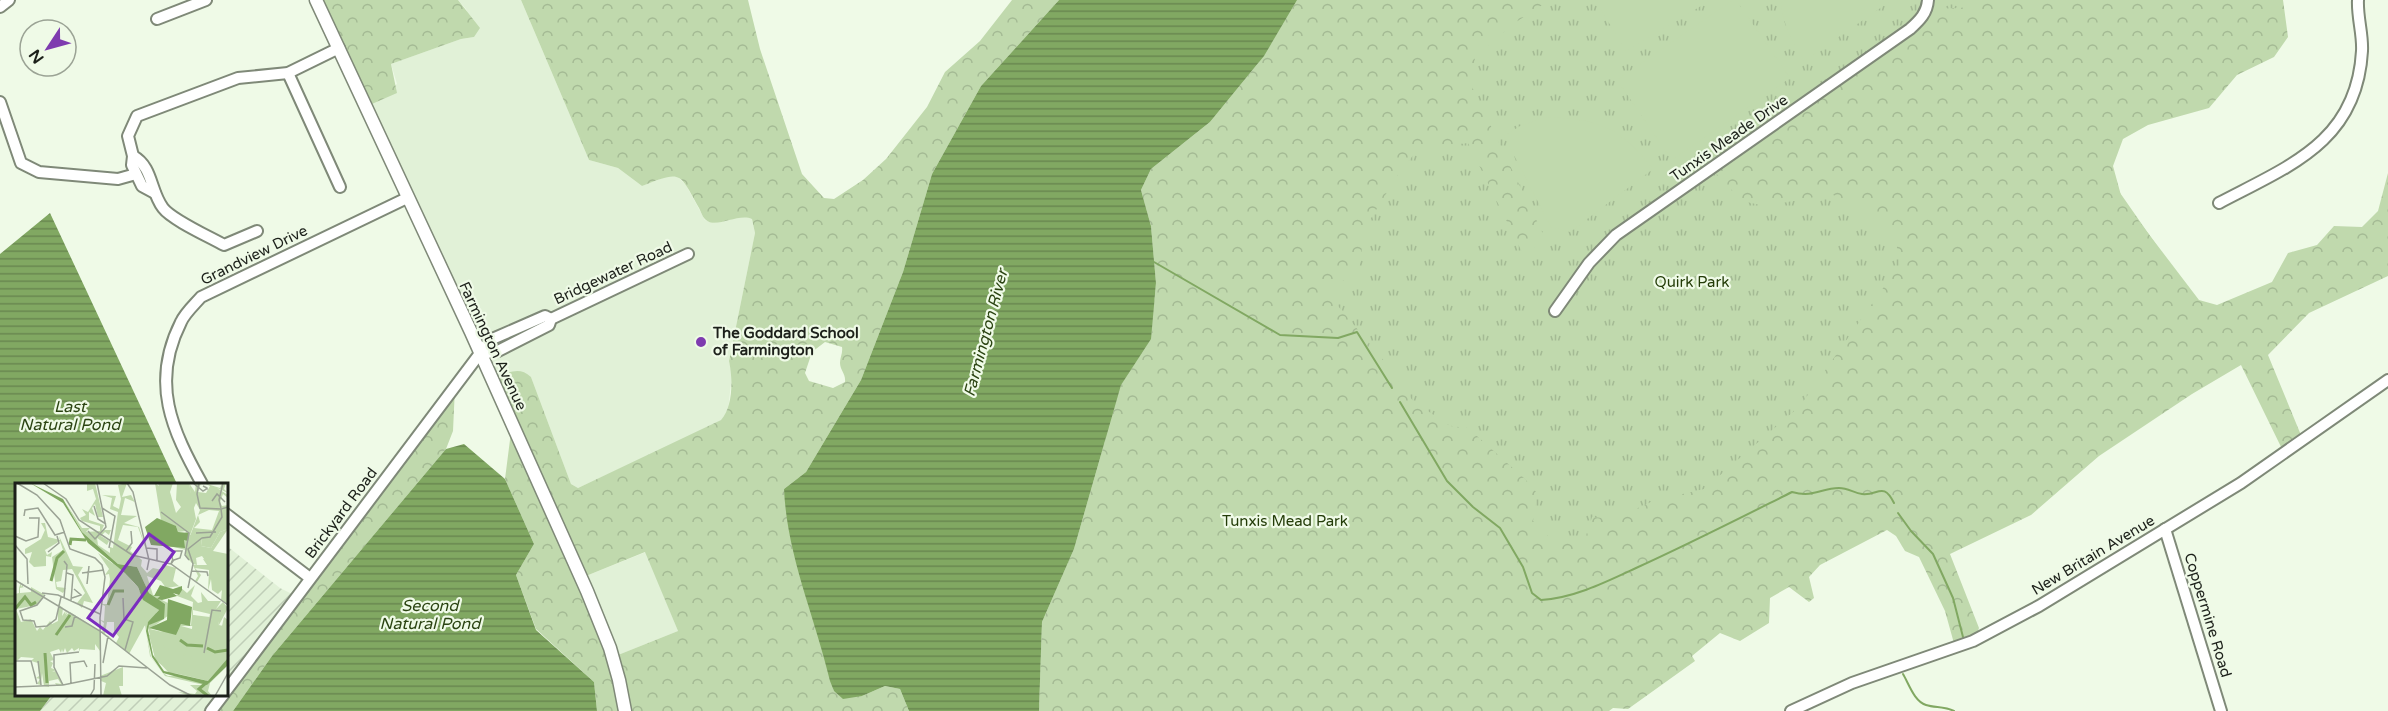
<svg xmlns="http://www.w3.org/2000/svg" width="2388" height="711" font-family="'Varela Round',sans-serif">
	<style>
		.built { fill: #e1f1d7 }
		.industrial { fill: url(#industrial-furrows) }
		.grass { fill: url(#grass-tufts) }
		.forest { fill: url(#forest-crowns); fill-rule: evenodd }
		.pitch { fill: #c0d9ad }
		.water { fill: url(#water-rules) }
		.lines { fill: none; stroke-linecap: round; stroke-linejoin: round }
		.stream { stroke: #81a862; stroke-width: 2 }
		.minor-casing { stroke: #7f8978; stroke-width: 14 }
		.major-casing { stroke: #7f8978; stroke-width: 15 }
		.minor { stroke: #fff; stroke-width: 10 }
		.major { stroke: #fff; stroke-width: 12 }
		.poi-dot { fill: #7e3baf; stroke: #effae7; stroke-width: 2 }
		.labels { text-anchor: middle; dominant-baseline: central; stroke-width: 4.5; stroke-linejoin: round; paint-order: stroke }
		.street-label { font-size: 15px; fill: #1c201a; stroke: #effae7 }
		.park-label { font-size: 15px; fill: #233c08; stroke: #effae7 }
		.poi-label { font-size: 15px; font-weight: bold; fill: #1c201a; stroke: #effae7; text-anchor: start }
		.water-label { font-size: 16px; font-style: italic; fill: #2b4412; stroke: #effae7 }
		.inset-river { fill: none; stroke: #81a862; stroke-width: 3 }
		.inset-road { fill: none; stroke: #9ba395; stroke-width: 1.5 }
		.view { fill: #7b2cbf; fill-opacity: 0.15; stroke: #7b2cbf; stroke-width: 3 }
		.inset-edge { fill: none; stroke: #1c201a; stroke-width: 3 }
	</style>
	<defs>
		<pattern id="industrial-furrows" width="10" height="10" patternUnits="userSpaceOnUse" patternTransform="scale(1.5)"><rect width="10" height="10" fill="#e1f1d7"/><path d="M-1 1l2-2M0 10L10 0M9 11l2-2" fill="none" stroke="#c0ceb8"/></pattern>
		<pattern id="grass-tufts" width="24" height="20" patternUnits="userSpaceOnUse" patternTransform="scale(1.5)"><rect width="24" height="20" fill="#c0d9ad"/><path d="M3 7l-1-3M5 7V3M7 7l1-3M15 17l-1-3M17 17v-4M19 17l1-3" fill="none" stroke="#a4ba94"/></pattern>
		<pattern id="forest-crowns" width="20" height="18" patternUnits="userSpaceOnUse" patternTransform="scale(1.5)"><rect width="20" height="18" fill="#c0d9ad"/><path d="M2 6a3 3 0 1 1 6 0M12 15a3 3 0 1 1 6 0" fill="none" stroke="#a4ba94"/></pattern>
		<pattern id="water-rules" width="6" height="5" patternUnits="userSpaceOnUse" patternTransform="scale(1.5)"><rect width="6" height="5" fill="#81a862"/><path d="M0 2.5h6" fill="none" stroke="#698850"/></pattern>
	</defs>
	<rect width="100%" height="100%" fill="#effae7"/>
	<g class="built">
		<polygon points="458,0 521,0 589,160 618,168 642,186 670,175 678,177 686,185 705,220 713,223 745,216 752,218 755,233 729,361 732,374 728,411 721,420 692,435 578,488 571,484 531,377 492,379 365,107 397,84 391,64 461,39 474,37 466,9"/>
		<polygon points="646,552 678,631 613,657 581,578"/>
	</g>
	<g class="industrial">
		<polygon points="227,546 280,588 296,596 227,691"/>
		<polygon points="52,695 224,695 211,711 40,711"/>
	</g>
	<polygon class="grass" points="1286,0 2169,0 2093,154 2210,322 1554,711 1038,711 1105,461 1106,425 1109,404"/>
	<g class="forest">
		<polygon points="316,0 458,0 480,28 474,37 461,39 391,64 397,93 365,107"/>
		<path d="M521,0H748L760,49L802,174L824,198L834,199L863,180L886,159L927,107L945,72L980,41L1012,0H1059L981,86L932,174L903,272L861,380L806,472L784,489L834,691L862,696L885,686L900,689L909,711H597L594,682L536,629L516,575L534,544L505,479L512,424L492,379C507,374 518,365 531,377L571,484L578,488L721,420C733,407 733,379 729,361L755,233L752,219C738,213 716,229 706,220C703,218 701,212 699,208C679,172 682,170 642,186L618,168L589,160ZM825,342L842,347C843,353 840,357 840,363C840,370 846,374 845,382L833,388L809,381L805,373L812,352ZM645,552L678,631L613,657L581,578Z"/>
		<polygon points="1297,0 1550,0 1513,24 1475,57 1472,87 1546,240 1523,254 1468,143 1418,149 1397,176 1365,228 1359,268 1330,291 1338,306 1385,362 1413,401 1450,426 1468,428 1525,479 1537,493 1533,521 1553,541 1584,542 1592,517 1605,518 1625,514 1653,501 1704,489 1800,406 1900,264 1896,242 1859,207 1831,194 1765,206 1742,201 1712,169 1910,30 1927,9 1961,8 1979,0 2283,0 2288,37 2274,57 2237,75 2209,108 2148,125 2123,139 2113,166 2122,199 2199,300 2217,305 2272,282 2288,253 2317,245 2334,226 2362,227 2378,211 2388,173 2388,276 2309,313 2268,355 2303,440 2284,453 2241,365 2192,394 2099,456 2031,515 1950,554 1979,628 1975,640 1955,647 1945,611 1919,557 1905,551 1896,536 1887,530 1820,565 1809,577 1814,598 1809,602 1789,587 1770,598 1769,623 1740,641 1720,633 1692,656 1695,661 1628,709 1613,708 1609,711 1039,711 1042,622 1074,549 1121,385 1151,339 1156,283 1151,226 1141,190 1151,169 1210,122 1264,56"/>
		<polygon points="455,387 453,431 446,449 272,656 233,711 211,711"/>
	</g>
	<g class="pitch">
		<polygon points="1595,0 1711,0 1626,51"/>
		<polygon points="1733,0 1736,0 1790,78 1672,160 1617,80"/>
		<path d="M1781,0H1892L1804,61C1792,41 1782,24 1781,0Z"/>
		<path d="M1547,117C1599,119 1621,128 1653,169L1570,232L1551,227L1504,136L1520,126Z"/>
	</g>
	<g class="water">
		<path d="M1059,0H1297L1264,56L1210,122L1151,169L1141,190L1151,226L1156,283L1151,339L1121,385L1074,549L1042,622L1039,711H909L900,689L885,686L862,696L843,699L834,691L830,681C815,617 787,556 784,489L806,472L861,380L903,272L932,174L981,86Z"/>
		<polygon points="50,213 177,484 16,484 16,694 52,695 40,711 0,711 0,254"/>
		<polygon points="464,444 505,479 534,544 516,575 536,630 594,682 597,711 233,711 272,656 446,449"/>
	</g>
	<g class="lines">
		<g class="stream">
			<polyline points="1154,262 1280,335 1338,338 1357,332 1392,388"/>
			<path d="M1400,402L1447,481L1473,507L1500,528L1523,567L1532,593L1541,600C1574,598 1606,582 1636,568C1689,544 1740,518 1792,492C1814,498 1821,488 1839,488C1848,488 1854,493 1862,494C1878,496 1883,481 1894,503"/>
			<polyline points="1898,513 1911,531 1933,554 1953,598 1963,637"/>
			<path d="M1903,674C1909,684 1914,701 1926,705C1935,708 1944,706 1954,711"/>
		</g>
		<g class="minor-casing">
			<g id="minor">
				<polyline points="0,7 9,0"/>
				<polyline points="157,19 206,0"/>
				<polyline points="288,73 340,187"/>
				<polyline points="0,102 21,163 39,172 118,179 136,174"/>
				<path d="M133,156C153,167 150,191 163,208C172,220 210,237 224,245L257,231"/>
				<polyline points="155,193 142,186 132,165 133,156 128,136 137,116 238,78 288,73 339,48"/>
				<path d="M2219,203C2289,166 2357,142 2362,51C2363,34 2357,17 2358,0"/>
				<path d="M1555,311L1589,263L1616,235L1910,29C1920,20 1927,13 1928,0"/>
				<polyline points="481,354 498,351 549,325 551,319 688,254"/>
				<path d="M202,484C172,430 150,383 181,322C185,313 194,305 201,297L407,198"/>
				<polyline points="226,514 310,578"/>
				<polyline points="2165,529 2221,711"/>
				<polyline points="226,691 490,340 545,316 551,319"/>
				<polyline points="211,711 224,694"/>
				<polyline points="1791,711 1852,683 1973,641 2039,606 2241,483 2388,380"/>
			</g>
		</g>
		<g class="major-casing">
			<polyline id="major" points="316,0 471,332 587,591 610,648 619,680 625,711"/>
		</g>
		<use href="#minor" class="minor"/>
		<use href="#major" class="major"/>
	</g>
	<circle class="poi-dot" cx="701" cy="342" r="6"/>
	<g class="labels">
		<g class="street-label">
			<text transform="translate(1729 138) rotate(-35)">Tunxis Meade Drive</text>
			<text transform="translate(254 255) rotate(-26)">Grandview Drive</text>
			<text transform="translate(613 273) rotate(-25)">Bridgewater Road</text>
			<text transform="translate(493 346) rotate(65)">Farmington Avenue</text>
			<text transform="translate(341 513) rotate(-53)">Brickyard Road</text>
			<text transform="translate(2093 555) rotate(-31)">New Britain Avenue</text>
			<text transform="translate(2208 615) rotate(73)">Coppermine Road</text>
		</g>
		<g class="park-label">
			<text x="1692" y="282">Quirk Park</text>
			<text x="1285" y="521">Tunxis Mead Park</text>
		</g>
		<g class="poi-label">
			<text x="713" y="333">The Goddard School<tspan x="713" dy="17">of Farmington</tspan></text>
		</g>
		<g class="water-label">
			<text transform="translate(986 333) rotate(-75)">Farmington River</text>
			<text x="70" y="407">Last<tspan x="70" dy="18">Natural Pond</tspan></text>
			<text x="430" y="606">Second<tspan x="430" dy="18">Natural Pond</tspan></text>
		</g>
	</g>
	<g transform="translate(15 483)">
		<rect width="213" height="213" fill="#effae7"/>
		<path d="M140,0L144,3L143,0H158L155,9L161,30L166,24L161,17L162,0H174L181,36L175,52L187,53L186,63L196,65L205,49L213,46L198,68L213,71V122L206,117L207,107L203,111L197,107L196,96L206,89H198L187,73L181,75L182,82L178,81L171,74V67L150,62L168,58L171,48L163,49L161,43L154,44L146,37ZM26,40H30L33,54L45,57L44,53L58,83L68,84L63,92L78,120L69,118L67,125L62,120L70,110L57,86L48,87L46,98L41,99L42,104L51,105L48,110L41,106L37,74L48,67L45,58L30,67L32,72L37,69L36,74L31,73V83L19,84L14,79L17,69L10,71V66L26,56L30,47ZM83,70L111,90L142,131L128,144L113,170L100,138H91L89,150L95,96L94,91L90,92L94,86ZM198,126L206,128L203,143L213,142V176L194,198L159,190L141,178L134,152L166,143L177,146L178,132L195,134ZM108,184V203H104L107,213H88L91,200L86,198L85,193Z" fill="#c0d9ad"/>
		<path d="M72,0H80L88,34H83L80,21L77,25L80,33L74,29V37L89,42L87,47H96L94,52L90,49L86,53L94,58L92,62L82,55L83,62L95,70V64L98,65L103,29L95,26L97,15L87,12L101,13L98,23L104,26L106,16L103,2L112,0L107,14L116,12L120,19L110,15L106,32L122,33L109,40L124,44L134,75L123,44L108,42L103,57L117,64L115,68L127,77L126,83L132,90L138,85L147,87V81L161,85L158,98L172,110L180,102L176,113L183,120L187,119L186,109L193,118H206L201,126L208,119L213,125L204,142L207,143L209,134L213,137L211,145L203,143L205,128L198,126L190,162L204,164V158L213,167V175L194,198L164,190L155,191L140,175L133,144L150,121L134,110L122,84L103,81L67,49L50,19L67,45H75L71,49L85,48V43L67,38L65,35L71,32L67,26L73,29L81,16L78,6L72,8ZM132,93L146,98L151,105L164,103V112H138ZM157,111L178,119L176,142L166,141L160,152L135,146L154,132L153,120L143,115ZM178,127L195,131L189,159L166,148V143H179L182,133L178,132ZM144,156L150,165L164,169L168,161L173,163L168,173L171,188H160L147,179L138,166V158ZM180,161L207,178L192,196L178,187L185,178L179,179L177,173L175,176L181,182L175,188L173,185L175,178L169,173ZM174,0L180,9L181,0H186L183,9L191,10L195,3L189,0L205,5L207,0H211L209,6L213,10L202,5L213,12V15L208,11L205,19L207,23L213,22V46L205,49L196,65L186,63L187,53H175L185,27L181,20L178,27ZM194,27L204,28L197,47L179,45L185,39L183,32ZM188,76L198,77V89H206L205,97L196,96L193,108L194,87L180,85L186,92L182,99L180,98L183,93L178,82H192ZM98,80L123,104L125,112L144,127L133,139L131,148L136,174L148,190L153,193H163L182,198L192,202L204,187L213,182L195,200L193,208L197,213H175L163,209L180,211L182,208L175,202H189L150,193L135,173L130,142L114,171L101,160L104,154L99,148V139H92L90,151L99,157L87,150L89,140L85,137L89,138L90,123L86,121H92ZM115,108L117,115L111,117L119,119L120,133L125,127L130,134L129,139H120L123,144L114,157L111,156L115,145L108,141L107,125L101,129L98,116L100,110ZM6,99V104L8,100V104L14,103L5,105V110L16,109V104L30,112L22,122L1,126L6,139L16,136L22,148L25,144L28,147L35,138L37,141L43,138V121L48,125L47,133L51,127L50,131L53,128L51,132L55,129L85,148V168L80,161V167L65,166L64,169V165L59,168L57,165L52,170L50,165L48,170L47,166L46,170L44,166L35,169L39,177L35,178L38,180L36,185L41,187L37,189L41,188L48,202L42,203L40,200L46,201L43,196L34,198V204L29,203L27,190L26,202L22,201L25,196L21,195L24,193L23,180L16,178L19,175L6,174L2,178L0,175V111L4,110V105Z" fill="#c0d9ad" fill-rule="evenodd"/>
		<path d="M15,0L48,16L67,49L103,81L122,84L134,110L150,121L149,136L134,142L133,147L138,172L149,188L193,198L213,175V182L192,202L148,190L137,174L131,148L133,139L144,127L128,117L123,104L110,90L73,60L48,20ZM142,35L161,43L163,49L174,50L173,58L169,57L170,65L136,62L130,44ZM145,102L158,106L167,103V107L164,112L158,110L162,113L147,117L142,116L145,113H139ZM153,116L177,124L175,143L166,141L161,152L134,145L152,137Z" fill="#81a862"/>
		<path class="inset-river" d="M55,62L56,56L71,57M36,98L42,75L49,68M93,122L99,108H109M0,126L10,114L16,122L21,119M41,152L55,132M165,157L172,162L188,163M192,165L200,169L213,167M30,170L32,200M192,199L184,206L193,213"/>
		<path class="inset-road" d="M2,0L22,12L45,37L55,66L80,75L87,82L90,94L85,135L86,213M28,0L51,16L64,37L117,72L156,81L213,122M112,0L118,9L134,77L132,87M178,0L188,8L190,7L191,6H192V5L188,3L192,5M184,0L182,11L185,25L206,26M197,18L202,11L210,19M79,23L83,36L91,41M87,25L100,33L94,65M206,25L204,17L208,0M146,29L174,50L170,72L174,77M9,33L10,27L23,25L40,52L50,49M73,48L80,56L91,44L82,0M181,50L201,49M0,53L11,58L23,54L24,35H14M0,62L12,76L13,101M131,65L142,66V77M111,68L117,60L116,48M33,69L44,60L42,53M49,78L52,82L49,115M156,81L157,78H158L159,77L165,75L167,68H159L157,74L158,78L156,81M176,88L192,89L193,93M52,90L58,92L56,118M67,90L89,87M0,97L85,148L155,202L177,213M72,101L74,83M173,105L178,81L173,66L187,55L195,54L207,34L206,26L213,24M27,110L43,112L85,131M30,112L22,122L5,128L8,137L19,138L21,144L32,143L41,136L46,114M57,115L66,112L59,106M108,115L109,136L118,139L110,167M50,144L57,143L60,132M189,170L197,127L206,128M0,178H16L22,201M23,178L26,202M88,180L93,153M56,200L55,180L69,178L72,184M48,202L39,184V172L64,169M0,204L48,202L92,193L104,183L132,185M75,213L79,206L80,181M200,213L213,190"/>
		<path class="view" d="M134,51L159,69L98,153L73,135Z"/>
		<rect width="213" height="213" class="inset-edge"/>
	</g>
	<g transform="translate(48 48) rotate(234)"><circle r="28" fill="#effae7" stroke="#9ba395" stroke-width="1.5"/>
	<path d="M0-4.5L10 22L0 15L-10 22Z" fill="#7e3baf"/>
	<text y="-9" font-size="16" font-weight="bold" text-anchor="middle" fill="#1c201a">N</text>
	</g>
</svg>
